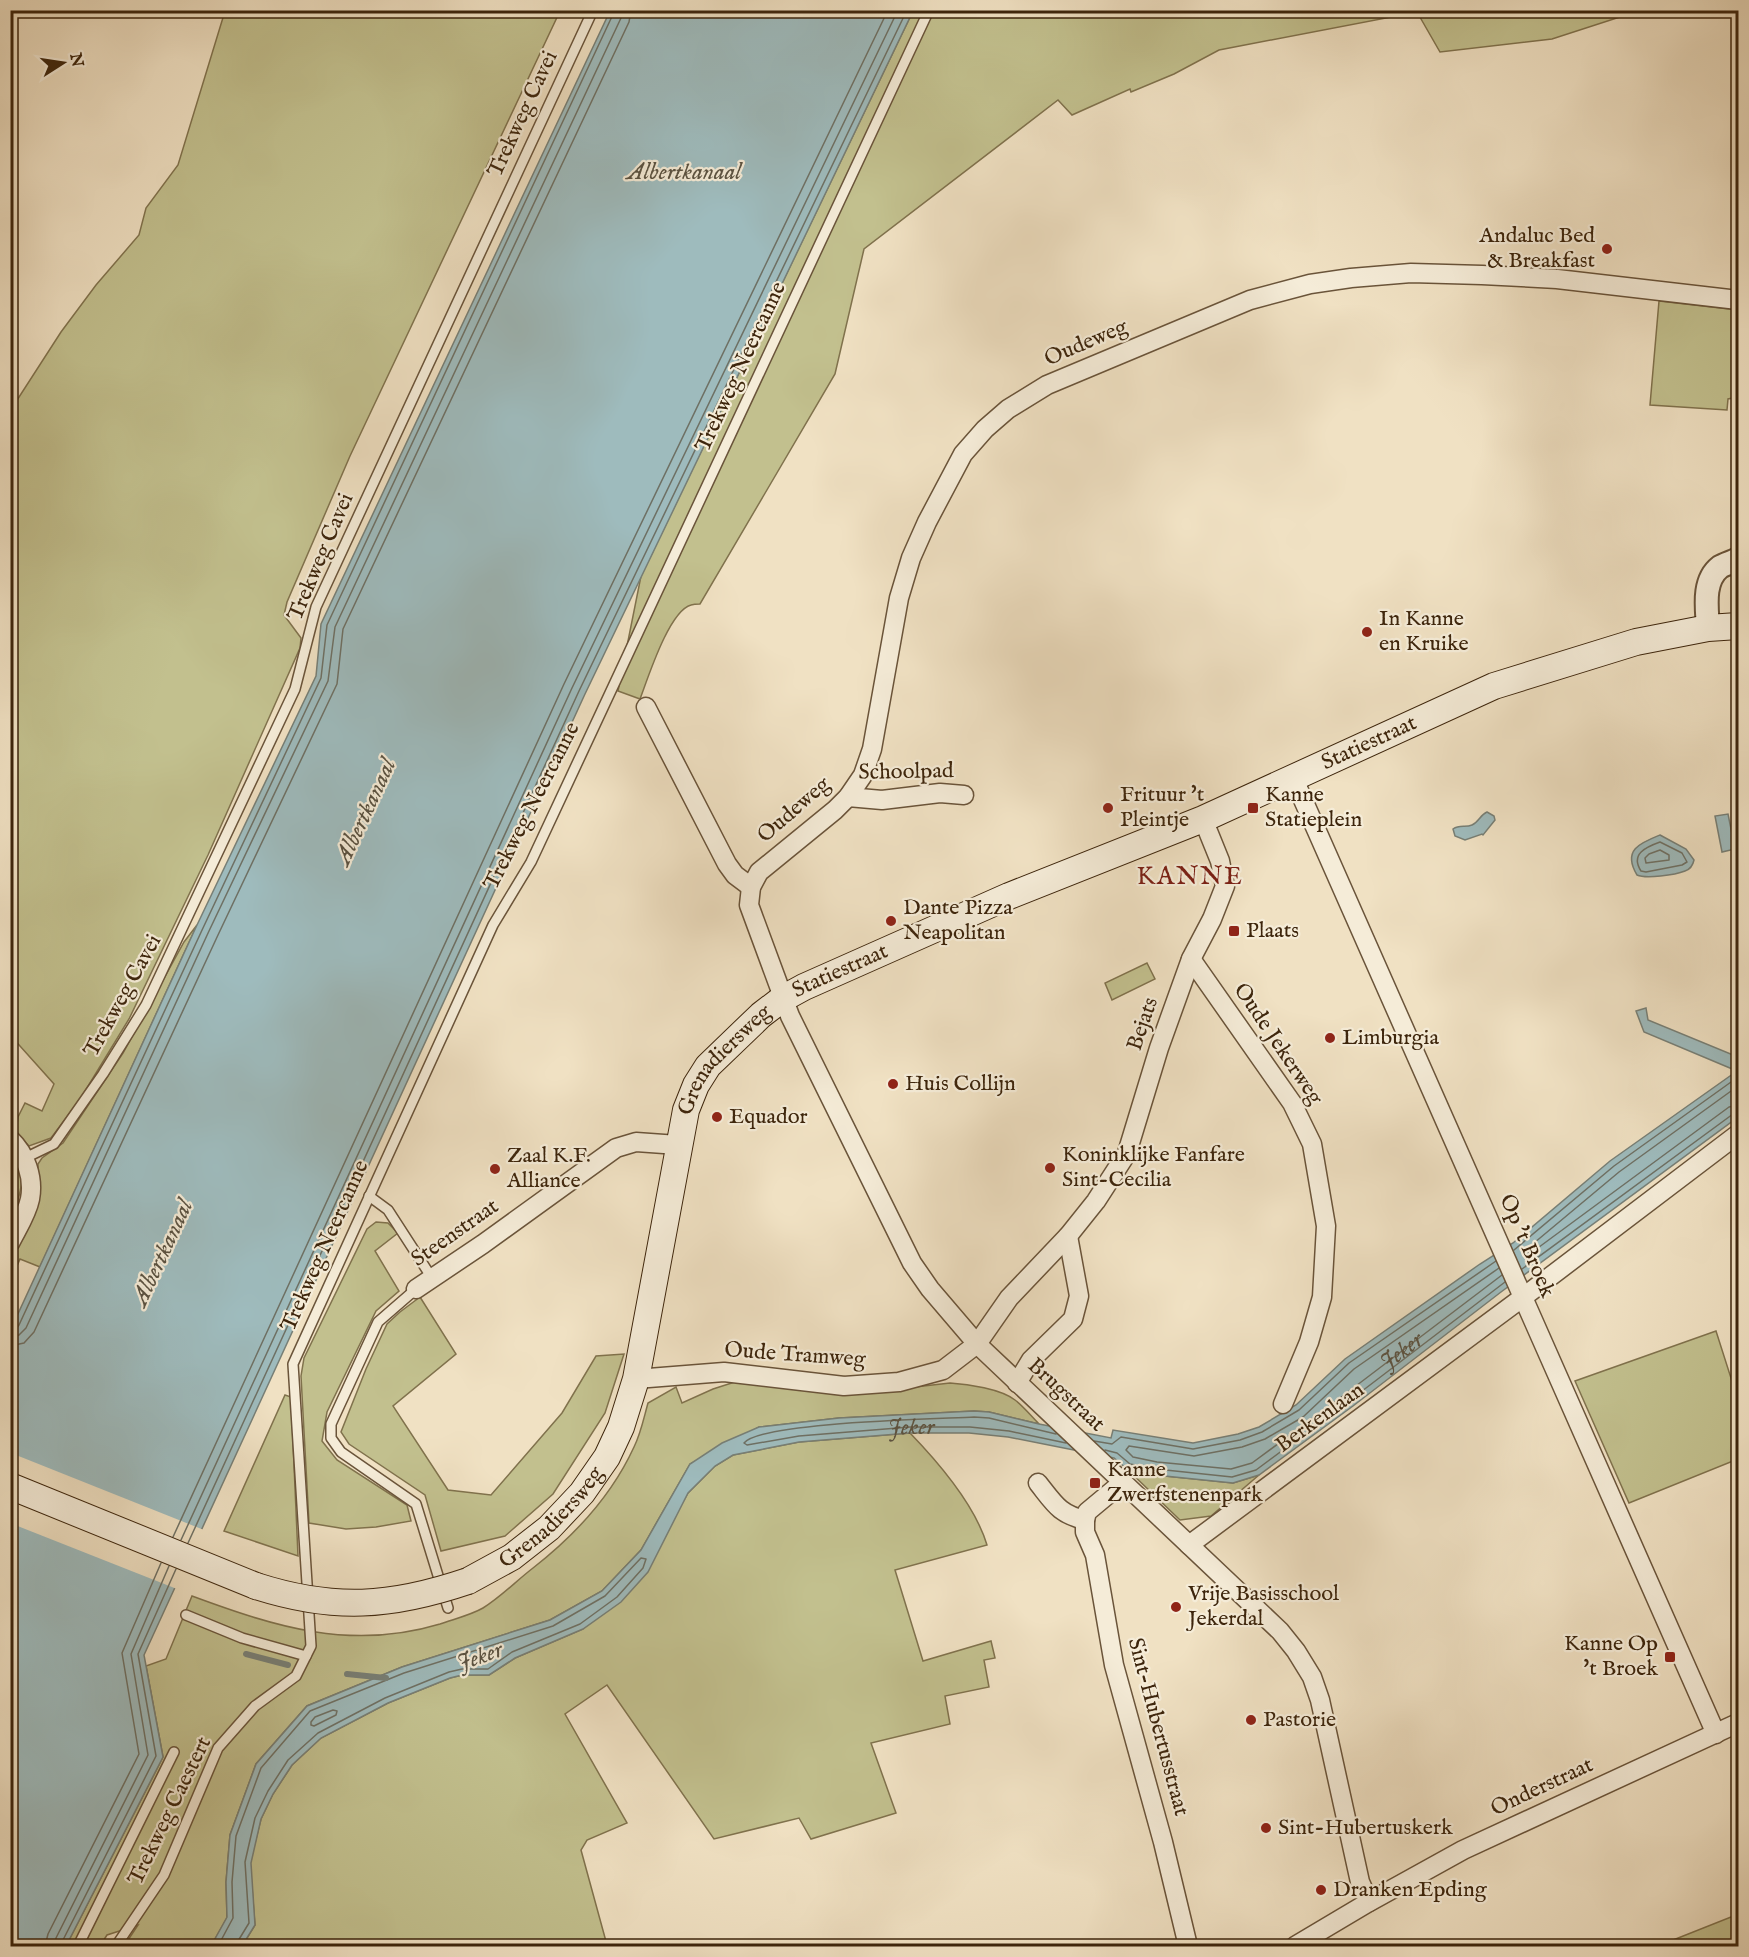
<svg xmlns="http://www.w3.org/2000/svg" width="1749" height="1957" font-family="'IM FELL English',serif">
	<style>
		.green { fill: #c2c08e; stroke: #80724d; stroke-width: 1.5 }
		.water { fill: #9ebbbd; stroke: #777f76; stroke-width: 1.5 }
		.pier { fill: #f0e1c3 }
		.lines { fill: none; stroke-linecap: round; stroke-linejoin: round }
		.shore { stroke: #6e7064; stroke-width: 1.5 }
		.stream { stroke: #777f76; stroke-width: 6 }
		.service-casing { stroke: #6a543a; stroke-width: 12 }
		.minor-casing { stroke: #6a543a; stroke-width: 21 }
		.tertiary-casing { stroke: #6a543a; stroke-width: 26 }
		.secondary-casing { stroke: #3d250c; stroke-width: 28 }
		.service { stroke: #f5ecd8; stroke-width: 9 }
		.minor { stroke: #f5ecd8; stroke-width: 18 }
		.tertiary { stroke: #f5ecd8; stroke-width: 22 }
		.secondary { stroke: #f5ecd8; stroke-width: 26 }
		.secondary-bridge-casing { stroke: #3d250c; stroke-width: 28; stroke-linecap: butt }
		.secondary-bridge { stroke: #f5ecd8; stroke-width: 26 }
		.poi-dot { fill: #8f2418; stroke: #f5ecd8; stroke-width: 2 }
		.labels { text-anchor: middle; dominant-baseline: central; stroke-width: 4.5; stroke-linejoin: round; paint-order: stroke }
		.street-label { font-size: 22px; fill: #3d250c; stroke: #f5ecd8 }
		.poi-label { font-size: 22px; fill: #3d250c; stroke: #f5ecd8; text-anchor: start }
		.water-label { font-size: 24px; font-style: italic; fill: #5a5241; stroke: #f5ecd8 }
		.quarter-label { font-size: 26px; letter-spacing: 1.5px; fill: #7a1f14; stroke: #f5ecd8 }
	</style>
	<rect width="100%" height="100%" fill="#f0e1c3"/>
	<filter id="stains"><feTurbulence type="fractalNoise" baseFrequency=".00333" numOctaves="4"/><feColorMatrix values="0 0 0 0 .2 0 0 0 0 .09 0 0 0 0 .02 0 0 0 .5 -.17"/></filter>
	<radialGradient id="worn" r=".72"><stop offset=".6" stop-color="#630" stop-opacity="0"/><stop offset="1" stop-color="#630" stop-opacity=".3"/></radialGradient>
	<g class="green">
		<polygon points="225,11 560,11 350,456 287,602 284,615 301,638 300,648 208,855 129,1019 79,1101 51,1138 29,1146 16,1133 18,1117 25,1103 42,1111 54,1084 11,1036 10,411 61,332 96,285 139,235 146,208 178,165"/>
		<path d="M913,11H1694L1626,15L1552,39L1440,52L1417,12L1219,50L1174,74L1131,92L1130,89L1072,115L1058,100L864,249L835,374L700,604C697,604 694,604 691,605C669,611 648,678 640,699L618,691L641,576Z"/>
		<polygon points="1659,301 1738,310 1738,397 1728,399 1727,410 1650,405"/>
		<polygon points="197,925 40,1267 20,1259 11,1280 11,1263 38,1198 38,1164 42,1158 63,1143 123,1053 184,942"/>
		<polygon points="1147,963 1155,979 1112,1000 1105,983"/>
		<path d="M11,1153C30,1172 19,1199 11,1220Z"/>
		<polygon points="376,1222 388,1223 398,1233 375,1251 399,1291 376,1311 327,1412 322,1441 337,1460 407,1505 411,1521 376,1527 346,1529 309,1523 301,1376 304,1358 367,1229"/>
		<polygon points="420,1297 456,1354 393,1406 448,1490 491,1495 562,1413 596,1356 624,1354 605,1413 553,1494 505,1536 441,1551 425,1495 349,1444 341,1432 366,1369 387,1324 400,1312"/>
		<polygon points="1716,1331 1738,1400 1738,1459 1629,1503 1575,1381"/>
		<path d="M741,1380L871,1392L950,1383C968,1384 1001,1389 1015,1400C1024,1407 1032,1417 1039,1424L989,1412L974,1411L839,1418L759,1427L690,1464L641,1550L602,1591L550,1620L402,1667L307,1706L256,1764L230,1835L226,1882L227,1918L211,1946H124L138,1925L107,1935L100,1946H66L163,1757L146,1666L166,1659L192,1596C276,1627 351,1651 440,1624C454,1619 471,1615 483,1608C501,1597 516,1581 533,1568C574,1536 612,1495 634,1447C641,1433 644,1417 648,1403L676,1387L682,1403L713,1389Z"/>
		<polygon points="285,1395 291,1397 298,1556 224,1531"/>
		<path d="M910,1433C939,1463 975,1505 987,1545L895,1570L923,1661L991,1641L995,1658L984,1660L989,1687L945,1696L950,1724L871,1743L896,1813L811,1839L799,1818L714,1839L607,1685L565,1714L627,1823L587,1840L581,1850L607,1945L242,1946L255,1925L250,1863L261,1819L273,1794L292,1765L321,1738L388,1703L450,1678L462,1675H489L515,1658L583,1629L668,1529L688,1493L715,1466L733,1455L799,1442Z"/>
		<polygon points="1127,1469 1155,1475 1233,1483 1259,1475 1211,1516 1180,1520"/>
		<polygon points="1736,1915 1738,1921 1738,1946 1658,1946"/>
	</g>
	<g class="water">
		<polygon points="610,11 913,11 585,694 144,1655 163,1757 66,1946 11,1946 11,1329 197,925 316,676 321,624"/>
		<path d="M1487,812L1494,816L1495,820L1483,835L1482,834L1465,840L1455,836L1453,829C1460,824 1465,828 1472,825C1479,822 1480,815 1487,812Z"/>
		<polygon points="1728,814 1735,849 1722,852 1715,816"/>
		<path d="M1660,835L1686,849L1694,860C1693,865 1691,869 1685,871C1675,875 1646,879 1637,875C1622,850 1640,843 1660,835Z"/>
		<polygon points="1646,1008 1648,1020 1738,1057 1738,1117 1501,1292 1353,1406 1259,1475 1233,1483 1155,1475 1127,1469 1114,1458 1008,1437 969,1433 910,1433 799,1442 733,1455 715,1466 688,1493 648,1572 621,1602 583,1629 515,1658 489,1675 462,1675 450,1678 388,1703 321,1738 292,1765 273,1794 261,1819 251,1863 255,1925 242,1946 211,1946 227,1917 226,1882 230,1835 256,1764 307,1706 402,1667 550,1620 602,1591 641,1550 690,1464 722,1443 759,1427 839,1418 974,1411 989,1412 1039,1424 1111,1438 1113,1430 1193,1443 1238,1434 1259,1427 1296,1405 1345,1359 1480,1264 1513,1243 1610,1161 1737,1071 1644,1032 1636,1011"/>
	</g>
	<polygon class="pier" points="11,1453 204,1530 177,1589 10,1523"/>
	<g class="lines">
		<g class="shore">
			<path d="M1660,842L1682,853L1687,862L1682,865L1646,872L1641,871C1630,854 1646,847 1660,842Z"/>
			<polygon points="1660,850 1669,855 1669,860 1646,863 1645,858 1649,854"/>
			<polyline points="1738,1086 1619,1172 1528,1248 1527,1252 1531,1253 1729,1107 1738,1105"/>
			<polyline points="1514,1250 1614,1166 1738,1077"/>
			<path id="s1" d="M1499,1268L1354,1369L1303,1417L1265,1439L1242,1447L1194,1456L1129,1446L1126,1450L1133,1457L1157,1462L1231,1469L1252,1463L1344,1395L1502,1275"/>
			<polyline points="1522,1269 1733,1114 1738,1112"/>
			<polyline points="10,1329 16,1329 19,1325 203,928 321,678 327,625 615,10"/>
			<polyline points="10,1337 19,1335 26,1328 209,931 328,681 335,627 621,18 622,10"/>
			<polyline points="10,1346 24,1343 34,1332 218,935 337,684 343,629 629,22 631,10"/>
			<path id="s2" d="M1056,1434L989,1418L974,1417C938,1419 761,1422 744,1443L747,1445L799,1436L910,1427H970L1009,1431L1066,1443"/>
			<polyline points="1094,1441 1112,1444 1121,1437 1193,1449 1240,1440 1262,1432 1299,1410 1349,1363 1496,1261"/>
			<polyline points="1105,1450 1117,1453 1130,1464 1156,1469 1232,1477 1256,1470 1349,1401 1505,1282"/>
			<polyline points="173,1537 564,684 888,10"/>
			<polyline points="181,1540 572,688 898,10"/>
			<polyline points="188,1543 579,691 907,10"/>
			<polygon points="333,1710 337,1711 336,1715 314,1726 311,1725 311,1722 315,1717"/>
			<polyline points="45,1946 48,1934 139,1754 122,1653 161,1563"/>
			<polyline points="54,1946 56,1938 148,1755 131,1654 169,1566"/>
			<polyline points="61,1946 62,1942 156,1756 138,1654 176,1569"/>
			<polyline points="218,1946 233,1918 232,1882 236,1836 261,1768 310,1711 404,1673 553,1626 605,1596 641,1558 646,1559 643,1568 617,1597 580,1624 512,1652 488,1669 462,1669 449,1672 385,1698 318,1733 288,1760 268,1791 255,1818 245,1862 249,1923 238,1941 237,1946"/>
		</g>
		<g class="stream">
			<polyline points="246,1654 288,1665"/>
			<polyline points="347,1674 386,1678"/>
		</g>
		<g class="service-casing">
			<g id="service">
				<polyline points="25,1158 54,1144 103,1074 146,1005 295,689 316,607 593,10"/>
				<polyline points="369,1196 388,1210 432,1278"/>
				<polyline points="416,1289 378,1322 331,1424 331,1438 341,1452 416,1504 448,1608"/>
				<polyline points="186,1615 242,1638 306,1656"/>
				<polyline points="78,1946 174,1752"/>
				<polyline points="116,1946 164,1875 218,1748 255,1706 296,1676 311,1646 293,1364 493,925 531,862 929,10"/>
			</g>
		</g>
		<g class="minor-casing">
			<g id="minor">
				<polyline points="646,707 727,864 735,875 751,887"/>
				<polyline points="1293,777 1716,1734"/>
				<polyline points="848,797 882,800 940,793 964,795"/>
				<polyline points="1191,959 1292,1103 1312,1144 1326,1226 1322,1297 1309,1342 1283,1404"/>
				<path d="M10,1139C26,1154 34,1178 30,1199C27,1214 17,1229 10,1243"/>
				<polyline points="416,1289 483,1244 616,1148 636,1142 678,1145"/>
				<polyline points="636,1379 724,1372 844,1386 899,1382 943,1370 977,1344 1009,1298 1068,1236 1096,1201 1127,1153 1159,1048 1191,959 1212,919 1225,886 1220,861 1203,819"/>
				<polyline points="1017,1383 1031,1360 1073,1319 1079,1296 1068,1236"/>
				<polyline points="1123,1482 1087,1512 1085,1520 1085,1532 1095,1555 1114,1665 1163,1842 1188,1946"/>
				<path d="M1038,1483C1054,1503 1059,1514 1085,1520"/>
				<polyline points="1189,1545 1522,1298 1738,1134"/>
				<polyline points="1369,1902 1360,1882 1320,1700 1312,1677 1296,1651 1280,1631 977,1344 930,1289 912,1263 790,1016 749,905 751,887 759,872 835,810 848,797 863,775 872,749 899,598 911,558 927,522 963,454 985,429 1008,409 1047,385 1250,300 1310,284 1351,278 1411,273 1482,275 1557,279 1738,300"/>
				<polyline points="1295,1946 1369,1902 1463,1850 1738,1723"/>
			</g>
		</g>
		<g class="tertiary-casing">
			<path id="tertiary" d="M1708,628C1707,609 1702,581 1720,567C1725,564 1733,562 1738,559"/>
		</g>
		<g class="secondary-casing">
			<g id="secondary">
				<polyline points="10,1486 256,1586"/>
				<path id="s3" d="M468,1581L512,1557L549,1528L582,1493L607,1457L621,1427L636,1379L686,1110L696,1085L708,1066L761,1015L782,999L804,987L1009,896L1203,819L1494,686L1636,642L1708,628L1738,626"/>
			</g>
		</g>
		<use href="#service" class="service"/>
		<use href="#minor" class="minor"/>
		<use href="#tertiary" class="tertiary"/>
		<use href="#secondary" class="secondary"/>
		<g class="secondary-bridge-casing">
			<path id="secondary-bridge" d="M256,1586C334,1611 391,1607 468,1581"/>
		</g>
		<use href="#secondary-bridge" class="secondary-bridge"/>
	</g>
	<g class="poi-dot">
		<circle cx="1607" cy="249" r="6"/>
		<circle cx="1367" cy="632" r="6"/>
		<circle cx="1108" cy="808" r="6"/>
		<rect x="1247" y="802" width="12" height="12" rx="3"/>
		<circle cx="891" cy="921" r="6"/>
		<rect x="1228" y="925" width="12" height="12" rx="3"/>
		<circle cx="1330" cy="1038" r="6"/>
		<circle cx="893" cy="1084" r="6"/>
		<circle cx="717" cy="1117" r="6"/>
		<circle cx="1050" cy="1168" r="6"/>
		<circle cx="495" cy="1169" r="6"/>
		<rect x="1089" y="1477" width="12" height="12" rx="3"/>
		<circle cx="1176" cy="1607" r="6"/>
		<rect x="1664" y="1651" width="12" height="12" rx="3"/>
		<circle cx="1251" cy="1720" r="6"/>
		<circle cx="1266" cy="1828" r="6"/>
		<circle cx="1321" cy="1890" r="6"/>
	</g>
	<g class="labels">
		<g class="street-label">
			<text transform="translate(523 114) rotate(-65)">Trekweg Cavei</text>
			<text transform="translate(1086 343) rotate(-23)">Oudeweg</text>
			<text transform="translate(741 367) rotate(-65)">Trekweg Neercanne</text>
			<text transform="translate(321 557) rotate(-67)">Trekweg Cavei</text>
			<text stroke="none"><textPath href="#s3" startOffset="1336">Statiestraat</textPath></text>
			<text transform="translate(906 772) rotate(-1)">Schoolpad</text>
			<text transform="translate(532 806) rotate(-63)">Trekweg Neercanne</text>
			<text transform="translate(794 810) rotate(-41)">Oudeweg</text>
			<text stroke="none"><textPath href="#s3" startOffset="760">Statiestraat</textPath></text>
			<text transform="translate(123 996) rotate(-61)">Trekweg Cavei</text>
			<text transform="translate(1143 1024) rotate(-71)">Bejats</text>
			<text transform="translate(1278 1044) rotate(56)">Oude Jekerweg</text>
			<text stroke="none"><textPath href="#s3" startOffset="610">Grenadiersweg</textPath></text>
			<text transform="translate(455 1233) rotate(-35)">Steenstraat</text>
			<text transform="translate(325 1246) rotate(-66)">Trekweg Neercanne</text>
			<text transform="translate(1527 1246) rotate(67)">Op 't Broek</text>
			<text transform="translate(795 1355) rotate(4)">Oude Tramweg</text>
			<text transform="translate(1066 1395) rotate(43)">Brugstraat</text>
			<text transform="translate(1320 1418) rotate(-36)">Berkenlaan</text>
			<text stroke="none"><textPath href="#s3" startOffset="106">Grenadiersweg</textPath></text>
			<text transform="translate(1158 1727) rotate(75)">Sint-Hubertusstraat</text>
			<text transform="translate(1542 1787) rotate(-25)">Onderstraat</text>
			<text transform="translate(170 1811) rotate(-64)">Trekweg Caestert</text>
		</g>
		<g class="poi-label">
			<text x="1595" y="236" text-anchor="end">Andaluc Bed<tspan x="1595" dy="25">&amp; Breakfast</tspan></text>
			<text x="1379" y="619">In Kanne<tspan x="1379" dy="25">en Kruike</tspan></text>
			<text x="1120" y="795">Frituur 't<tspan x="1120" dy="25">Pleintje</tspan></text>
			<text x="1265" y="795">Kanne<tspan x="1265" dy="25">Statieplein</tspan></text>
			<text x="903" y="908">Dante Pizza<tspan x="903" dy="25">Neapolitan</tspan></text>
			<text x="1246" y="931">Plaats</text>
			<text x="1342" y="1038">Limburgia</text>
			<text x="905" y="1084">Huis Collijn</text>
			<text x="729" y="1117">Equador</text>
			<text x="1062" y="1155">Koninklijke Fanfare<tspan x="1062" dy="25">Sint-Cecilia</tspan></text>
			<text x="507" y="1156">Zaal K.F.<tspan x="507" dy="25">Alliance</tspan></text>
			<text x="1107" y="1470">Kanne<tspan x="1107" dy="25">Zwerfstenenpark</tspan></text>
			<text x="1188" y="1594">Vrije Basisschool<tspan x="1188" dy="25">Jekerdal</tspan></text>
			<text x="1658" y="1644" text-anchor="end">Kanne Op<tspan x="1658" dy="25">'t Broek</tspan></text>
			<text x="1263" y="1720">Pastorie</text>
			<text x="1278" y="1828">Sint-Hubertuskerk</text>
			<text x="1333" y="1890">Dranken Epding</text>
		</g>
		<g class="water-label">
			<text x="684" y="172">Albertkanaal</text>
			<text transform="translate(366 812) rotate(-65)">Albertkanaal</text>
			<text transform="translate(163 1253) rotate(-65)">Albertkanaal</text>
			<text stroke="none"><textPath href="#s1" startOffset="752">Jeker</textPath></text>
			<text stroke="none"><textPath href="#s2" startOffset="486">Jeker</textPath></text>
			<text transform="translate(480 1657) rotate(-20)">Jeker</text>
		</g>
		<g class="quarter-label">
			<text x="1190" y="876">KANNE</text>
		</g>
	</g>
	<rect width="1749" height="1957" fill="none" stroke="#f0e1c3" stroke-width="36"/>
	<rect x="12" y="12" width="1725" height="1933" fill="none" stroke="#3d250c" stroke-width="3"/>
	<rect x="18" y="18" width="1713" height="1921" fill="none" stroke="#3d250c" stroke-width="1.5"/>
	<g transform="translate(63 63) rotate(78)" stroke="#f5ecd8" stroke-width="4.5" paint-order="stroke">
	<path d="M0-4.5L10 22L0 15L-10 22Z" fill="#3d250c"/>
	<text y="-9" font-size="16" font-weight="bold" text-anchor="middle" fill="#3d250c">N</text>
	</g>
	<rect width="100%" height="100%" filter="url(#stains)"/>
	<rect width="100%" height="100%" fill="url(#worn)"/>
</svg>
